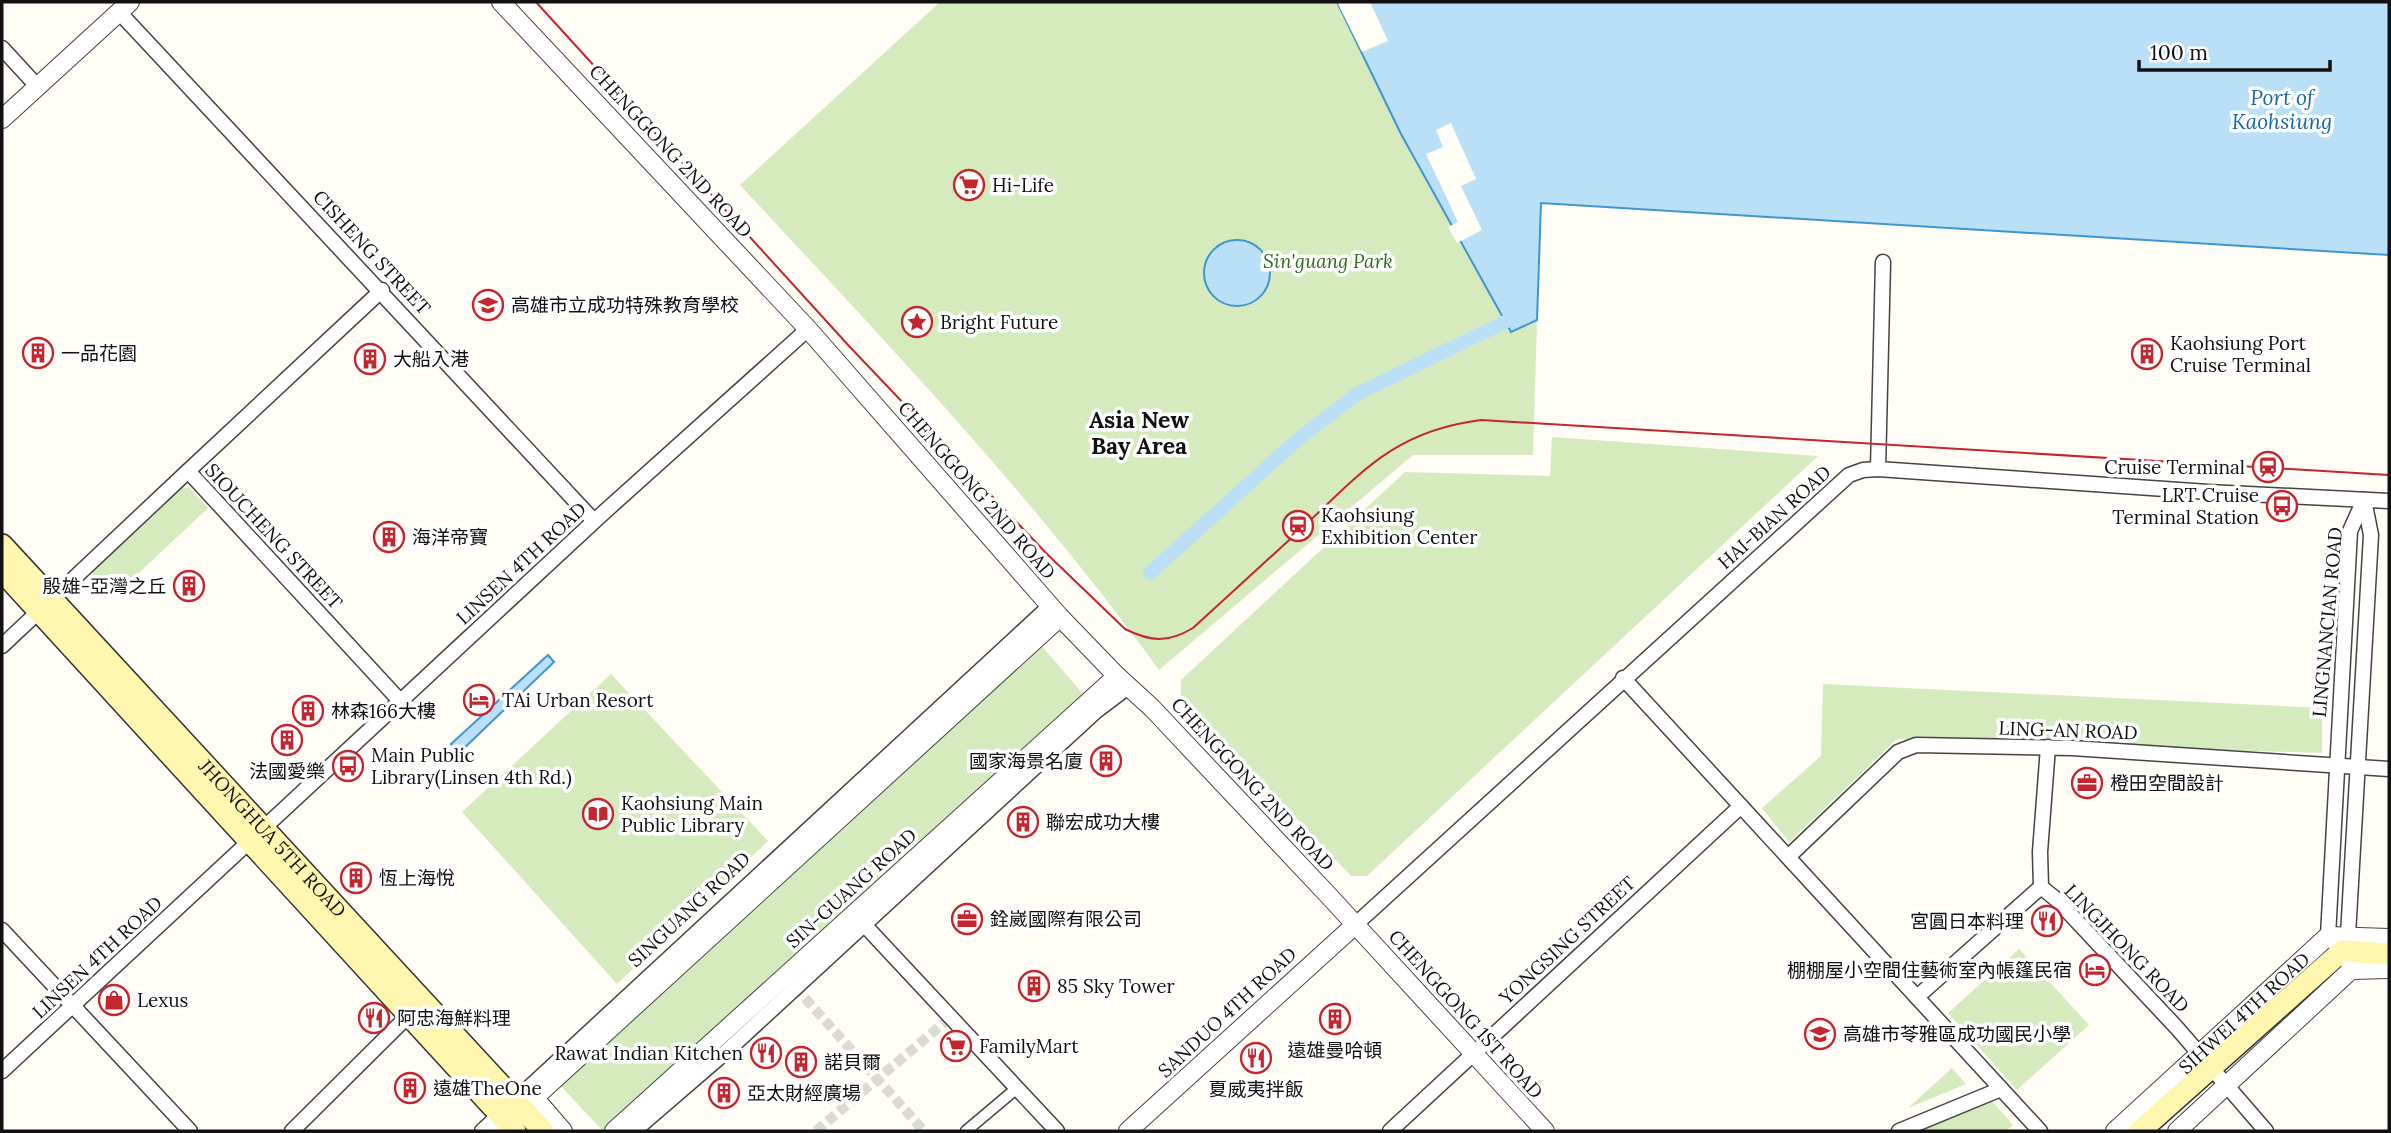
<svg xmlns="http://www.w3.org/2000/svg" width="2391" height="1133" font-family="Lora,'Noto Sans TC',serif">
	<style>
		.green { fill: #d5ebbd }
		.water { fill: #b9e0f7; stroke: #3f96cf; stroke-width: 2 }
		.pier { fill: #fffdf5 }
		.lines { fill: none; stroke-linecap: round; stroke-linejoin: round }
		.canal { stroke: #b9e0f7; stroke-width: 14 }
		.pedestrian-tunnel { stroke: #dbdad3; stroke-width: 10; stroke-dasharray: 10 5; stroke-linecap: butt }
		.pedestrian-casing { stroke: #444; stroke-width: 13 }
		.minor-casing { stroke: #444; stroke-width: 17 }
		.tertiary-casing { stroke: #444; stroke-width: 20 }
		.secondary-casing { stroke: #333; stroke-width: 24 }
		.pedestrian { stroke: #fff; stroke-width: 10 }
		.minor { stroke: #fff; stroke-width: 14 }
		.tertiary { stroke: #fff; stroke-width: 18 }
		.secondary { stroke: #fff6b0; stroke-width: 21 }
		.tram { stroke: #c4262e; stroke-width: 2 }
		.labels { text-anchor: middle; dominant-baseline: central; stroke-width: 7; stroke-linejoin: round; paint-order: stroke }
		.street-label { font-size: 19px; fill: #111; stroke: #fff }
		.poi-label { font-size: 19px; fill: #111; stroke: #fff; text-anchor: start }
		.park-label { font-size: 19px; font-style: italic; fill: #2f6b1f; stroke: #fff }
		.water-label { font-size: 21px; font-style: italic; fill: #1768a6; stroke: #fff }
		.quarter-label { font-size: 23px; font-weight: bold; fill: #111; stroke: #fff }
	</style>
	<rect width="100%" height="100%" fill="#fffdf5"/>
	<g class="green">
		<path d="M940,2H1337L1511,331L1537,320L1533,455H1413L1159,670C1034,497 885,341 740,185Z"/>
		<polygon points="1552,437 1818,456 1367,876 1351,876 1181,696 1181,680 1405,472 1550,476"/>
		<polygon points="189,487 208,508 112,598 93,585 93,569 178,489"/>
		<polygon points="1041,645 1083,694 603,1131 558,1083"/>
		<polygon points="611,674 768,841 617,984 462,812"/>
		<polygon points="1823,684 2322,708 2322,753 1897,739 1789,842 1762,808 1821,756"/>
		<polygon points="2019,949 2089,1025 2017,1090 1948,1013"/>
		<polygon points="1952,1068 1966,1084 1908,1108"/>
		<polygon points="1991,1100 2013,1125 2006,1131 1916,1131"/>
	</g>
	<g class="water">
		<polygon points="1337,2 2389,2 2389,255 1541,203 1537,320 1511,332 1401,134"/>
		<circle cx="1237" cy="273" r="33"/>
		<polygon points="548,655 554,662 459,753 451,744"/>
	</g>
	<g class="pier">
		<polygon points="1337,2 1370,2 1388,41 1362,52"/>
		<polygon points="1451,123 1476,179 1461,186 1482,230 1457,243 1448,227 1458,222 1426,154 1443,147 1436,130"/>
	</g>
	<g class="lines">
		<polyline class="canal" points="1150,573 1297,440 1357,394 1505,322"/>
		<g class="pedestrian-tunnel">
			<polyline points="795,987 924,1131"/>
			<polyline points="816,1131 952,1016"/>
		</g>
		<g class="pedestrian-casing">
			<polyline id="pedestrian" points="966,1131 1017,1088"/>
		</g>
		<g class="minor-casing">
			<g id="minor">
				<polyline points="119,12 594,521"/>
				<polyline points="2,48 37,86"/>
				<polyline points="1878,469 1883,262"/>
				<polyline points="188,471 382,290"/>
				<polyline points="2,646 188,471 401,702"/>
				<polyline points="1623,678 2040,1131"/>
				<polyline points="1788,857 1898,752 1916,745 2072,748 2389,769"/>
				<polyline points="2041,887 2057,900 2177,1028 2266,1131"/>
				<polyline points="857,917 1057,1131"/>
				<polyline points="1356,924 1849,475 1863,470 1878,469 2208,492 2389,501"/>
				<polyline points="2,930 190,1131"/>
				<polyline points="2344,945 2348,935 2371,535 2364,500"/>
				<polyline points="2351,970 2342,951 2328,936 2350,531 2364,500"/>
				<polyline points="1917,997 2041,887 2040,852 2048,747"/>
				<polyline points="2,1071 601,515 808,329"/>
				<polyline points="292,1131 415,1009"/>
				<polyline points="482,1131 1050,606"/>
				<polyline points="634,1131 728,1050 1095,712 1128,687"/>
				<polyline points="1390,1131 1741,806"/>
				<polyline points="1899,1131 2001,1089"/>
			</g>
		</g>
		<g class="tertiary-casing">
			<g id="tertiary">
				<polyline points="501,2 808,329 1060,617 1117,676 1152,708 1329,896 1545,1131"/>
				<polyline points="2,119 130,2"/>
				<polyline points="523,1098 533,1096 563,1131"/>
				<polyline points="498,1131 1060,617"/>
				<polyline points="614,1131 1117,676"/>
				<polyline points="1128,1131 1356,924"/>
				<path id="s1" d="M2115,1131L2328,936L2389,938"/>
				<polyline points="2177,1131 2351,970 2389,969"/>
			</g>
		</g>
		<g class="secondary-casing">
			<g id="secondary">
				<path id="s2" d="M2,545L543,1131"/>
				<polyline points="2,571 515,1131"/>
				<polyline points="2140,1131 2342,951 2389,954"/>
			</g>
		</g>
		<use href="#pedestrian" class="pedestrian"/>
		<use href="#minor" class="minor"/>
		<use href="#tertiary" class="tertiary"/>
		<use href="#secondary" class="secondary"/>
		<path class="tram" d="M536,2L849,346L1046,553L1125,629C1151,642 1168,643 1193,628C1228,596 1264,563 1299,531C1360,474 1393,431 1481,420L2389,475"/>
	</g>
	<defs>
		<g id="supermarket-ring" transform="scale(1.575)"><circle r="9.5" fill="#fff" stroke="#c4262e" stroke-width="1.5"/><path d="M-6-5.5h2.5l.6 2H6L4.5 2H-2.5L-4.4-4H-6ZM-1.5 3.2a1.3 1.3 0 1 0 .1 0ZM3 3.2a1.3 1.3 0 1 0 .1 0Z" fill="#c4262e"/></g>
		<g id="school-ring" transform="scale(1.575)"><circle r="9.5" fill="#fff" stroke="#c4262e" stroke-width="1.5"/><path d="M0-5L7-2L0 1L-7-2ZM-4 1L0 2.5L4 1V4Q0 6-4 4Z" fill="#c4262e"/></g>
		<g id="sight-ring" transform="scale(1.575)"><circle r="9.5" fill="#fff" stroke="#c4262e" stroke-width="1.5"/><path d="M0-6L1.8-2.2L6-1.7L2.9 1.2L3.7 5.4L0 3.3L-3.7 5.4L-2.9 1.2L-6-1.7L-1.8-2.2Z" fill="#c4262e"/></g>
		<g id="building-ring" transform="scale(1.575)"><circle r="9.5" fill="#fff" stroke="#c4262e" stroke-width="1.5"/><path d="M-4-6H4V6H1V3H-1V6H-4ZM-2.5-4.3h1.7v1.8h-1.7ZM.8-4.3h1.7v1.8H.8ZM-2.5-1h1.7V.8h-1.7ZM.8-1h1.7V.8H.8Z" fill="#c4262e"/></g>
		<g id="station-ring" transform="scale(1.575)"><circle r="9.5" fill="#fff" stroke="#c4262e" stroke-width="1.5"/><path d="M-3-6H3Q5-6 5-4V2Q5 4 3 4L4.5 6H3L1.5 4h-3L-3 6H-4.5L-3 4Q-5 4-5 2V-4Q-5-6-3-6ZM-3.5-4v3h7v-3ZM-3.5 1v1.5H-2V1ZM2 1v1.5H3.5V1Z" fill="#c4262e"/></g>
		<g id="bus-ring" transform="scale(1.575)"><circle r="9.5" fill="#fff" stroke="#c4262e" stroke-width="1.5"/><path d="M-5-6H5V4H4V6H2V4H-2V6H-4V4H-5ZM-3.5-4V0h7V-4ZM-3.5 1.2v1.5H-2V1.2ZM2 1.2v1.5H3.5V1.2Z" fill="#c4262e"/></g>
		<g id="hotel-ring" transform="scale(1.575)"><circle r="9.5" fill="#fff" stroke="#c4262e" stroke-width="1.5"/><path d="M-6-4.5h1.5V1H6V5H4.5V3h-9V5H-6ZM-4 0a1.8 1.8 0 1 1 3.6 0ZM.5 0V-2.5h3Q6-2.5 6 0Z" fill="#c4262e"/></g>
		<g id="office-ring" transform="scale(1.575)"><circle r="9.5" fill="#fff" stroke="#c4262e" stroke-width="1.5"/><path d="M-6-3h4V-5.5h4V-3h4V5H-6ZM-1-4.5V-3h2v-1.5ZM-6 0V1H6V0Z" fill="#c4262e"/></g>
		<g id="library-ring" transform="scale(1.575)"><circle r="9.5" fill="#fff" stroke="#c4262e" stroke-width="1.5"/><path d="M-6-4Q-3-5.5-.7-3.5V5Q-3 3-6 4ZM6-4Q3-5.5 .7-3.5V5Q3 3 6 4Z" fill="#c4262e"/></g>
		<g id="restaurant-ring" transform="scale(1.575)"><circle r="9.5" fill="#fff" stroke="#c4262e" stroke-width="1.5"/><path d="M-5-6h1v4h1v-4h1v4h1v-4h1v5L-1.5 .5V6h-2V.5L-5-1ZM5-6V6H3V1.5H1.5Q1.5-4 5-6Z" fill="#c4262e"/></g>
		<g id="shop-ring" transform="scale(1.575)"><circle r="9.5" fill="#fff" stroke="#c4262e" stroke-width="1.5"/><path d="M-5-2.5h2.3a2.7 3.5 0 0 1 5.4 0H5L5.5 6h-11ZM-1.5-2.5h3a1.5 2.3 0 0 0-3 0Z" fill="#c4262e"/></g>
	</defs>
	<g fill-rule="evenodd">
		<use href="#supermarket-ring" x="969" y="185"/>
		<use href="#school-ring" x="488" y="305"/>
		<use href="#sight-ring" x="917" y="322"/>
		<use href="#building-ring" x="38" y="353"/>
		<use href="#building-ring" x="2147" y="354"/>
		<use href="#building-ring" x="370" y="359"/>
		<use href="#station-ring" x="2268" y="467"/>
		<use href="#bus-ring" x="2282" y="506"/>
		<use href="#station-ring" x="1298" y="526"/>
		<use href="#building-ring" x="389" y="537"/>
		<use href="#building-ring" x="189" y="586"/>
		<use href="#hotel-ring" x="479" y="700"/>
		<use href="#building-ring" x="308" y="711"/>
		<use href="#building-ring" x="287" y="740"/>
		<use href="#building-ring" x="1106" y="761"/>
		<use href="#bus-ring" x="348" y="766"/>
		<use href="#office-ring" x="2087" y="783"/>
		<use href="#library-ring" x="598" y="814"/>
		<use href="#building-ring" x="1023" y="822"/>
		<use href="#building-ring" x="356" y="878"/>
		<use href="#office-ring" x="967" y="919"/>
		<use href="#restaurant-ring" x="2047" y="921"/>
		<use href="#hotel-ring" x="2095" y="970"/>
		<use href="#building-ring" x="1034" y="986"/>
		<use href="#shop-ring" x="114" y="1000"/>
		<use href="#restaurant-ring" x="374" y="1018"/>
		<use href="#building-ring" x="1335" y="1019"/>
		<use href="#school-ring" x="1820" y="1034"/>
		<use href="#supermarket-ring" x="956" y="1046"/>
		<use href="#restaurant-ring" x="766" y="1053"/>
		<use href="#restaurant-ring" x="1256" y="1058"/>
		<use href="#building-ring" x="801" y="1062"/>
		<use href="#building-ring" x="410" y="1088"/>
		<use href="#building-ring" x="724" y="1093"/>
	</g>
	<g class="labels">
		<g class="street-label">
			<text transform="translate(671 151) rotate(47)">CHENGGONG 2ND ROAD</text>
			<text transform="translate(372 252) rotate(47)">CISHENG STREET</text>
			<text transform="translate(977 490) rotate(49)">CHENGGONG 2ND ROAD</text>
			<text transform="translate(1774 517) rotate(-42)">HAI-BIAN ROAD</text>
			<text transform="translate(274 536) rotate(47)">SIOUCHENG STREET</text>
			<text transform="translate(521 563) rotate(-43)">LINSEN 4TH ROAD</text>
			<text transform="translate(2327 622) rotate(-85)">LINGNANCIAN ROAD</text>
			<text transform="translate(2068 730) rotate(2)">LING-AN ROAD</text>
			<text transform="translate(1253 784) rotate(47)">CHENGGONG 2ND ROAD</text>
			<text stroke="none"><textPath href="#s2" startOffset="399">JHONGHUA 5TH ROAD</textPath></text>
			<text transform="translate(851 888) rotate(-42)">SIN-GUANG ROAD</text>
			<text transform="translate(689 909) rotate(-43)">SINGUANG ROAD</text>
			<text transform="translate(1567 940) rotate(-43)">YONGSING STREET</text>
			<text transform="translate(2127 948) rotate(46)">LINGJHONG ROAD</text>
			<text transform="translate(97 957) rotate(-43)">LINSEN 4TH ROAD</text>
			<text transform="translate(1227 1012) rotate(-43)">SANDUO 4TH ROAD</text>
			<text stroke="none"><textPath href="#s1" startOffset="175">SIHWEI 4TH ROAD</textPath></text>
			<text transform="translate(1466 1014) rotate(48)">CHENGGONG 1ST ROAD</text>
		</g>
		<g class="poi-label">
			<text x="992" y="185">Hi-Life</text>
			<text x="511" y="305">高雄市立成功特殊教育學校</text>
			<text x="940" y="322">Bright Future</text>
			<text x="2170" y="343">Kaohsiung Port<tspan x="2170" dy="22">Cruise Terminal</tspan></text>
			<text x="61" y="353">一品花園</text>
			<text x="393" y="359">大船入港</text>
			<text x="2245" y="467" text-anchor="end">Cruise Terminal</text>
			<text x="2259" y="495" text-anchor="end">LRT Cruise<tspan x="2259" dy="22">Terminal Station</tspan></text>
			<text x="1321" y="515">Kaohsiung<tspan x="1321" dy="22">Exhibition Center</tspan></text>
			<text x="412" y="537">海洋帝寶</text>
			<text x="166" y="586" text-anchor="end">殷雄-亞灣之丘</text>
			<text x="502" y="700">TAi Urban Resort</text>
			<text x="331" y="711">林森166大樓</text>
			<text x="371" y="755">Main Public<tspan x="371" dy="22">Library(Linsen 4th Rd.)</tspan></text>
			<text x="1083" y="761" text-anchor="end">國家海景名廈</text>
			<text x="287" y="771" text-anchor="middle">法國愛樂</text>
			<text x="2110" y="783">橙田空間設計</text>
			<text x="621" y="803">Kaohsiung Main<tspan x="621" dy="22">Public Library</tspan></text>
			<text x="1046" y="822">聯宏成功大樓</text>
			<text x="379" y="878">恆上海悅</text>
			<text x="990" y="919">銓崴國際有限公司</text>
			<text x="2024" y="921" text-anchor="end">宮圓日本料理</text>
			<text x="2072" y="970" text-anchor="end">棚棚屋小空間住藝術室內帳篷民宿</text>
			<text x="1057" y="986">85 Sky Tower</text>
			<text x="137" y="1000">Lexus</text>
			<text x="397" y="1018">阿忠海鮮料理</text>
			<text x="1843" y="1034">高雄市苓雅區成功國民小學</text>
			<text x="979" y="1046">FamilyMart</text>
			<text x="1335" y="1050" text-anchor="middle">遠雄曼哈頓</text>
			<text x="743" y="1053" text-anchor="end">Rawat Indian Kitchen</text>
			<text x="824" y="1062">諾貝爾</text>
			<text x="433" y="1088">遠雄TheOne</text>
			<text x="1256" y="1089" text-anchor="middle">夏威夷拌飯</text>
			<text x="747" y="1093">亞太財經廣場</text>
		</g>
		<g class="park-label">
			<text x="1328" y="261">Sin'guang Park</text>
		</g>
		<g class="water-label">
			<text x="2282" y="97">Port of<tspan x="2282" dy="24">Kaohsiung</tspan></text>
		</g>
		<g class="quarter-label">
			<text x="1139" y="419">Asia New<tspan x="1139" dy="26">Bay Area</tspan></text>
		</g>
	</g>
	<rect width="2391" height="1133" fill="none" stroke="#111111" stroke-width="7"/>
	<path d="M2139 60v10h191v-10" fill="none" stroke="#111111" stroke-width="3.5"/>
	<text x="2150" y="60" font-size="21" fill="#111111" stroke="#ffffff" stroke-width="5" paint-order="stroke">100 m</text>
</svg>
